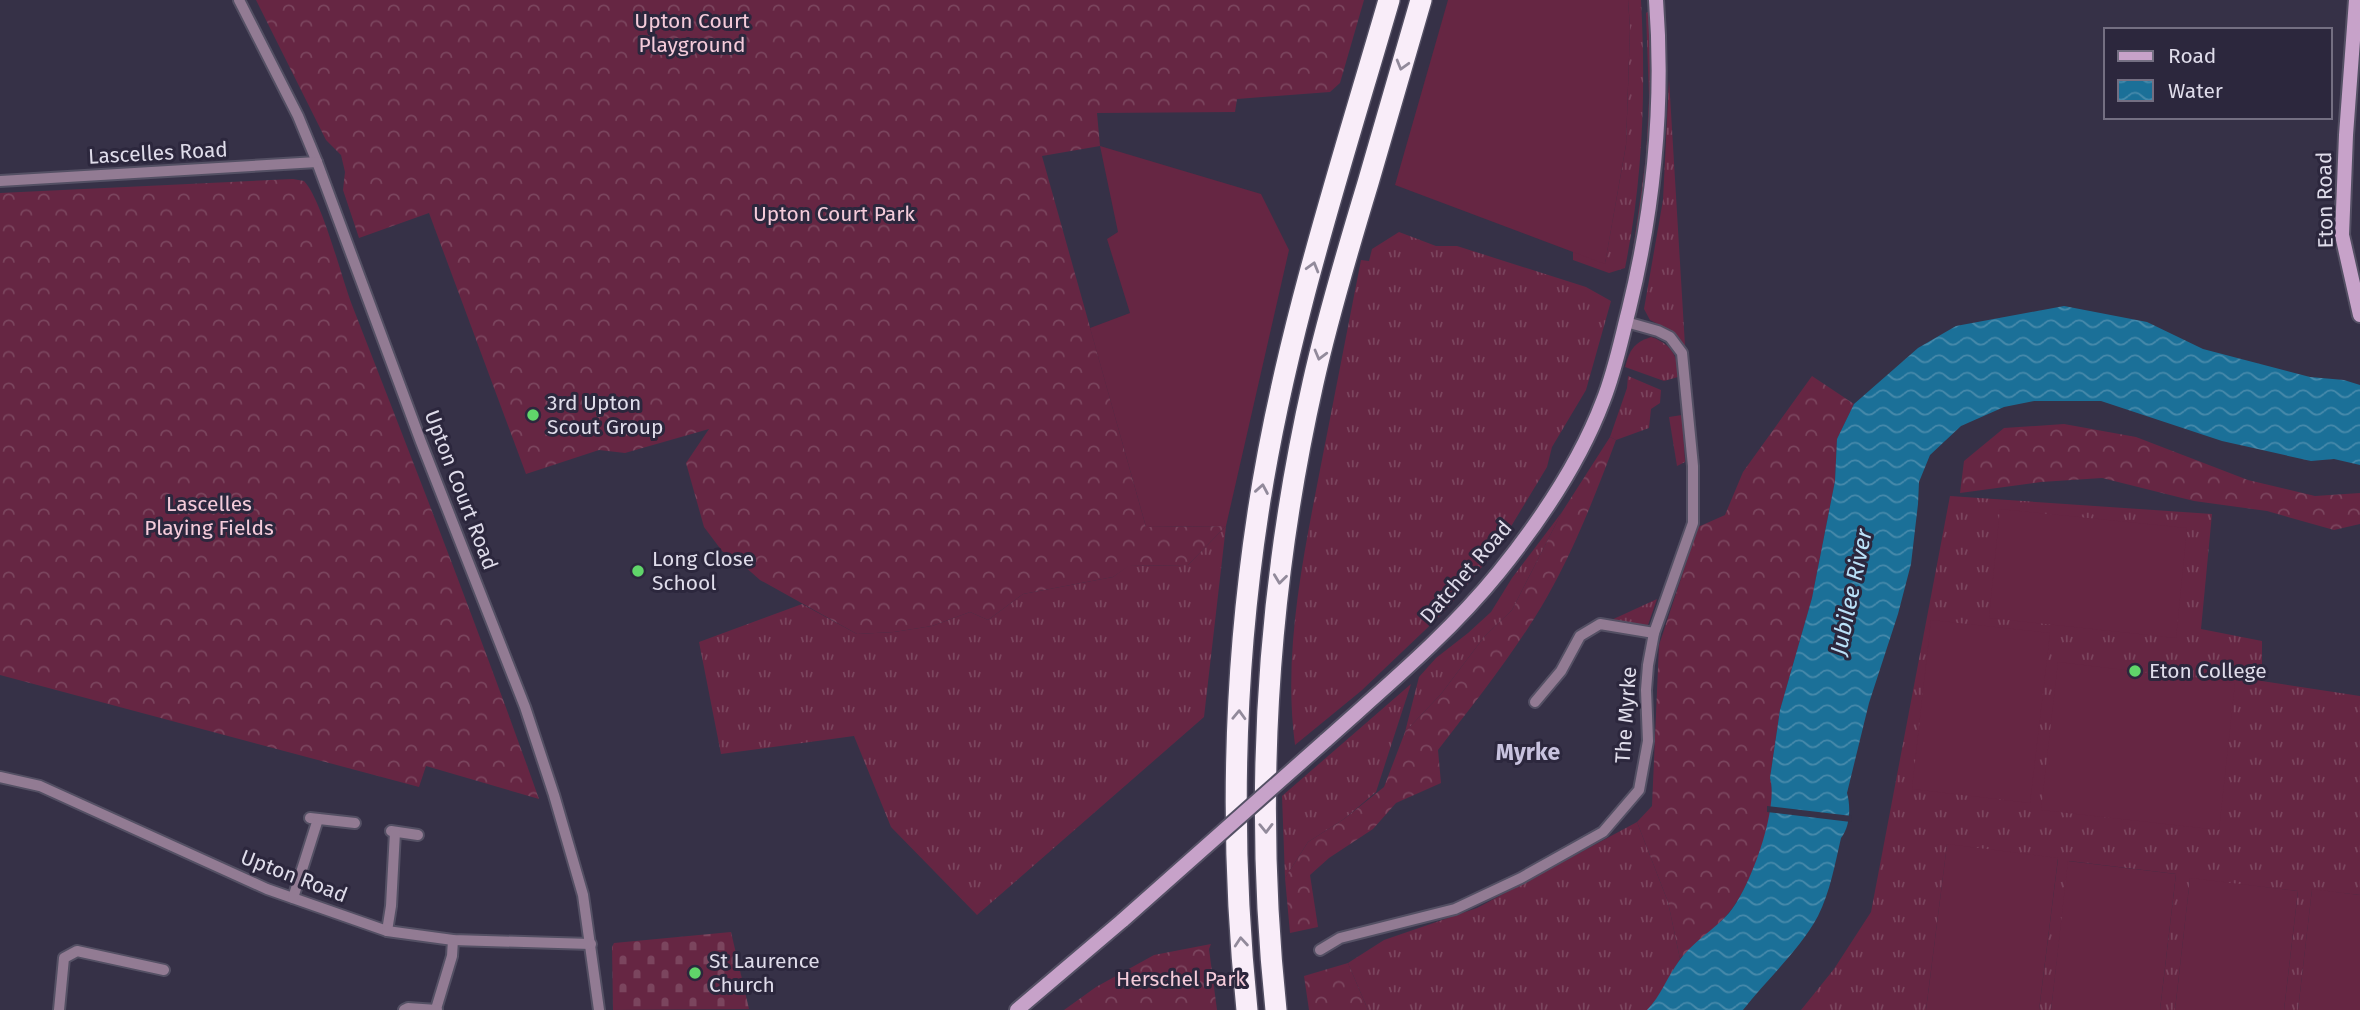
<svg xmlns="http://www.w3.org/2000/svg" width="2360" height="1010" font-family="'Fira Sans',sans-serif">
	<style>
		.grass { fill: url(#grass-tufts) }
		.forest { fill: url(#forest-crowns) }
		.cemetery { fill: url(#cemetery-stones) }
		.garden { fill: #662643 }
		.water { fill: url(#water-waves) }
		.pier { fill: #363147 }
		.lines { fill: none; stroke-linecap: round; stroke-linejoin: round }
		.minor-casing { stroke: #545064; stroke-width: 14 }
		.secondary-casing { stroke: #545064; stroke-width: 18 }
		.motorway-casing { stroke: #545064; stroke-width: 24 }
		.minor { stroke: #927b93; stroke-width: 10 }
		.secondary { stroke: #c7a2c9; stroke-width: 14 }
		.motorway { stroke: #f9edf9; stroke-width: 21 }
		.secondary-bridge-casing { stroke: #545064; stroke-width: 18; stroke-linecap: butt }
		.secondary-bridge { stroke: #c7a2c9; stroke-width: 14 }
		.oneway { stroke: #928a9b }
		.poi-dot { fill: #60d56a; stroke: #2c273d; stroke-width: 2.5 }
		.labels { text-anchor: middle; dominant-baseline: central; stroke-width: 6; stroke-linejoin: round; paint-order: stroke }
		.park-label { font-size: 21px; fill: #f5cbda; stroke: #2c273d }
		.street-label { font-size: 21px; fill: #dfdcea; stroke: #2c273d }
		.poi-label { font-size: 21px; fill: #dfdcea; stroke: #2c273d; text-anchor: start }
		.water-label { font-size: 23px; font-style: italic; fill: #bbe2f9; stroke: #2c273d }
		.neighbourhood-label { font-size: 23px; font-weight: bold; fill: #c8c2de; stroke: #2c273d }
	</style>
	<defs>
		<pattern id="grass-tufts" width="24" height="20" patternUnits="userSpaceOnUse" patternTransform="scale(1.75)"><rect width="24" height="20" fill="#662643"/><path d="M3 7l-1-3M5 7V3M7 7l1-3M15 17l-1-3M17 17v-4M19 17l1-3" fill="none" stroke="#7b455e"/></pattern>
		<pattern id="forest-crowns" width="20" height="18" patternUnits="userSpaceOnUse" patternTransform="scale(1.75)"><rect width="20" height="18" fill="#662643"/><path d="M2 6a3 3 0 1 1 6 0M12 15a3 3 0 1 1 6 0" fill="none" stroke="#7b455e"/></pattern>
		<pattern id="cemetery-stones" width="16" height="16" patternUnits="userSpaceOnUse" patternTransform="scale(1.75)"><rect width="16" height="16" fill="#662643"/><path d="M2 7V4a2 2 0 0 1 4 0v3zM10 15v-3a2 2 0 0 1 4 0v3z" fill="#7b455e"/></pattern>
		<pattern id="water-waves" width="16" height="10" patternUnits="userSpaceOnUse" patternTransform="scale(1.75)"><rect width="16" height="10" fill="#1b7098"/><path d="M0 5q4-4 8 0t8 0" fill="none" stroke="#478aab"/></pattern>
	</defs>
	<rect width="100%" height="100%" fill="#363147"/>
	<g class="grass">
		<path d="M1628,0H1641C1646,91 1643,179 1625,268L1609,273L1573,260V251L1605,263L1626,145L1630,28Z"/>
		<path d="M1649,11C1651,58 1652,104 1649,151C1647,187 1639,222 1632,257L1646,157L1649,97L1646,13Z"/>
		<polygon points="1669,79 1685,346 1668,329 1650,320 1644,309 1663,200"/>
		<path d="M1399,232L1436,246H1457L1586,287L1611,301L1586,390L1552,447L1547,467L1498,548L1444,612L1361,691L1295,745C1283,655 1302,563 1319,475C1333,403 1347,332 1361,260L1369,261L1372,249Z"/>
		<path d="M1651,337C1671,344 1678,355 1678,377L1664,381L1625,367C1630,350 1633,343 1651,337Z"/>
		<polygon points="1628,376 1661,390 1660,403 1651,409 1649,428 1616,440 1610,437 1627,388"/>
		<polygon points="1682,415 1685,462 1677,466 1669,417"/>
		<polygon points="1950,496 2212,514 2201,629 2262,641 2262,681 2360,696 2360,895 2312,890 2298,1010 2284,1010 2298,891 2190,879 2175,1010 2160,1010 2176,874 2069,861 2051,1010 2039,1010 2058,859 1947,845 1926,1010 1801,1010 1834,969 1871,912"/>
		<polygon points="1562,512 1512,610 1484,637 1441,694 1405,732 1419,677 1436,658 1468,633 1491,612 1512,578"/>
		<polygon points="1226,526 1204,717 977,915 891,827 854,736 721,754 699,642 802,604 857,634 894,632 932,626 970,612 988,620 1023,594 1113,577 1128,566 1188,565"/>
		<polygon points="1657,599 1648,625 1607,622"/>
		<polygon points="1411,684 1376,792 1344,819 1308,842 1285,878 1282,796"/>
		<polygon points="1637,822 1668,902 1680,959 1655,1002 1647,1010 1368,1010 1348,963 1384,940 1477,908"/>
	</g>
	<g class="forest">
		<polygon points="256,0 1364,0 1340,83 1330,92 1237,99 1235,112 1097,113 1100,146 1042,156 1146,527 1226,526 1188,565 1129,566 1113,577 1023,594 988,620 970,612 932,626 894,632 857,634 760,580 743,565 722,551 704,527 686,463 709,429 625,453 599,450 526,474 429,213 359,238 343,190 345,172 341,155 326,140"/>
		<path d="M293,179L304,181C322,200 341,276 352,305C416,469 480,633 539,799L426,766L419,787L0,675V193Z"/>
		<path d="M1812,376L1854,404L1837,439L1835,481L1812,598L1780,710L1770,778C1780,809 1751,885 1731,910C1717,928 1696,944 1680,959L1668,902L1637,822L1652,806L1659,645L1698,527L1725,515L1743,472Z"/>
		<polygon points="2064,424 2136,437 2248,480 2315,496 2360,493 2360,524 2334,530 2267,511 2194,501 2102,478 2041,482 1960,493 1964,461 2004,428"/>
		<path d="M1610,437L1616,440C1596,493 1575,548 1547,597C1516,651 1476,701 1438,750L1441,783L1396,803L1373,829L1329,858L1310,875L1318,927L1290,933L1285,878L1308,842L1344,819L1384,787L1405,732L1441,694L1484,637L1512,610L1562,512Z"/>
		<polygon points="1211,944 1209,949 1217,1010 1064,1010 1096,987 1154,955"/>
		<polygon points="1348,963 1368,1010 1309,1010 1304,976"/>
	</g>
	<polygon class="cemetery" points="731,932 749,1009 613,1010 612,947 614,943"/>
	<g class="garden">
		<polygon points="1448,0 1628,0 1630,28 1626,145 1605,264 1395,185"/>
		<polygon points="1100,146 1261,194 1289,250 1226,526 1146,527 1090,328 1130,313 1107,239 1118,232"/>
		<polygon points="2000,509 2187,528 2176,638 1989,618"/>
		<polygon points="1931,620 2050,633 2030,803 1912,789"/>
		<polygon points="2058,662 2235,683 2219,830 2041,810"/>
		<polygon points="1947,844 2058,858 2039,1010 1926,1010"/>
		<polygon points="2068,861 2176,874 2160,1010 2051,1010"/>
		<polygon points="2190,878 2298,891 2284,1010 2175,1010"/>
		<polygon points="2312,889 2360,895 2360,1010 2298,1010"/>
	</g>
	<path class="water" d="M2064,306L2147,322L2203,349L2310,377L2344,380L2360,385V465L2334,459L2311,461L2222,441L2101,401H2034L2004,407L1961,426L1930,455L1919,482L1918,504L1911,564L1898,614L1869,703L1847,793C1851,807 1850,827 1841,838C1835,864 1830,892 1818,916C1799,951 1767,979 1743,1010H1647C1661,996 1667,977 1679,961C1692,942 1714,930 1729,913C1750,889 1779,808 1770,778L1780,710L1812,598L1835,481L1837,439L1854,404L1918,348L1956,326Z"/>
	<polygon class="pier" points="1767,806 1852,816 1851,822 1767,812"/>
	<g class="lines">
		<g class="minor-casing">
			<g id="minor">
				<polyline points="239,0 298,116 317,162 421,442 525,707 554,795 583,895 599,1010"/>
				<polyline points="0,181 317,162"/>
				<polyline points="1535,702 1561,671 1580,636 1600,624 1654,633"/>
				<polyline points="0,777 40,786 267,889 387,931 453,940 591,944"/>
				<polyline points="310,818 355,823"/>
				<polyline points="391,831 418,835"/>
				<polyline points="293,898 318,819"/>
				<polyline points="387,931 391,906 395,832"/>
				<polyline points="1320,950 1340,938 1455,909 1521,878 1603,832 1639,790 1648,741 1646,690 1648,665 1654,633 1693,523 1693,466 1682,353 1670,337 1658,331 1626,322"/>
				<polyline points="436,1009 452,956 453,940"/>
				<polyline points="59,1010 64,958 77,951 164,970"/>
				<polyline points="404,1010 408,1008 437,1010"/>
			</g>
		</g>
		<g class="secondary-casing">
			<g id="secondary">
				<polyline points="2356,0 2346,135 2342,235 2360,315"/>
				<path d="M1325,741C1385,687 1448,635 1499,572C1540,521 1580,462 1603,401C1615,371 1621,340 1629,309C1654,207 1664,105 1656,0"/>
				<polyline points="1017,1010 1123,920"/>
			</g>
		</g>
		<g class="motorway-casing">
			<g id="motorway">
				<path d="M1247,1010C1230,845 1233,677 1258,513C1284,339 1340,169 1389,0"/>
				<path d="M1276,1010C1254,801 1267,588 1313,383C1328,316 1348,249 1368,183C1386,122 1403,61 1421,0"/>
			</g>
		</g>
		<use href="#minor" class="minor"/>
		<use href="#secondary" class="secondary"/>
		<use href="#motorway" class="motorway"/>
		<g class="secondary-bridge-casing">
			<polyline id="secondary-bridge" points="1123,920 1325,741"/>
		</g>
		<use href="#secondary-bridge" class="secondary-bridge"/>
	</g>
	<defs><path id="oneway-chevron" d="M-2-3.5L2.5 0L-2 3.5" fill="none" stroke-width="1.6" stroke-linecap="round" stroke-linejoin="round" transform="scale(1.75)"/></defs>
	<g class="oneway">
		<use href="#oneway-chevron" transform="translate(1402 65) rotate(106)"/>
		<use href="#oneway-chevron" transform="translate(1313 267) rotate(-74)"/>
		<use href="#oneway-chevron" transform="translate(1320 355) rotate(105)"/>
		<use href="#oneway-chevron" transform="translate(1262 489) rotate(-80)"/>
		<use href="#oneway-chevron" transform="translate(1280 579) rotate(97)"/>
		<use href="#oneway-chevron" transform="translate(1239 715) rotate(-88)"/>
		<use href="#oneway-chevron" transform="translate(1266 828) rotate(89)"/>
		<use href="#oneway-chevron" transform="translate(1241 942) rotate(-95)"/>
	</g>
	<g class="poi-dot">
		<circle cx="533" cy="415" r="7"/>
		<circle cx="638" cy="571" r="7"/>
		<circle cx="2135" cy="671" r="7"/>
		<circle cx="695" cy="973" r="7"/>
	</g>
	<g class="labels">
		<g class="park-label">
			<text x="692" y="21">Upton Court<tspan x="692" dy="24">Playground</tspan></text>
			<text x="834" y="214">Upton Court Park</text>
			<text x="209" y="504">Lascelles<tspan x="209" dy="24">Playing Fields</tspan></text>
			<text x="1181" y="979">Herschel Park</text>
		</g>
		<g class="street-label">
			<text transform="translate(158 153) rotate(-3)">Lascelles Road</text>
			<text transform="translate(2325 200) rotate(-91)">Eton Road</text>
			<text transform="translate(461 490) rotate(69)">Upton Court Road</text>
			<text transform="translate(1466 572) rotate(-49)">Datchet Road</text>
			<text transform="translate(1626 715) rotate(-86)">The Myrke</text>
			<text transform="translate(294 876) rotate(21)">Upton Road</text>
		</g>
		<g class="poi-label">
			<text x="547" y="403">3rd Upton<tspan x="547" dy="24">Scout Group</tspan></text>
			<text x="652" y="559">Long Close<tspan x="652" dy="24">School</tspan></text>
			<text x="2149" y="671">Eton College</text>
			<text x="709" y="961">St Laurence<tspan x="709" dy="24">Church</tspan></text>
		</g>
		<g class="water-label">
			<text transform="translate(1851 592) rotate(-78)">Jubilee River</text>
		</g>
		<g class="neighbourhood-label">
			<text x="1528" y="752">Myrke</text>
		</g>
	</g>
	<rect x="2104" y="28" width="228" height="91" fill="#2c273d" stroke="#746f82" stroke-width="2"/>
	<rect x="2118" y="51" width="35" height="10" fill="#c7a2c9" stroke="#746f82" stroke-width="2"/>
	<text x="2168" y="63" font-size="21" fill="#dfdcea">Road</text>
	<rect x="2118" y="80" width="35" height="21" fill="url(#water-waves)" stroke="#746f82" stroke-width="2"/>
	<text x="2168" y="98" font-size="21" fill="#dfdcea">Water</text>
</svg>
